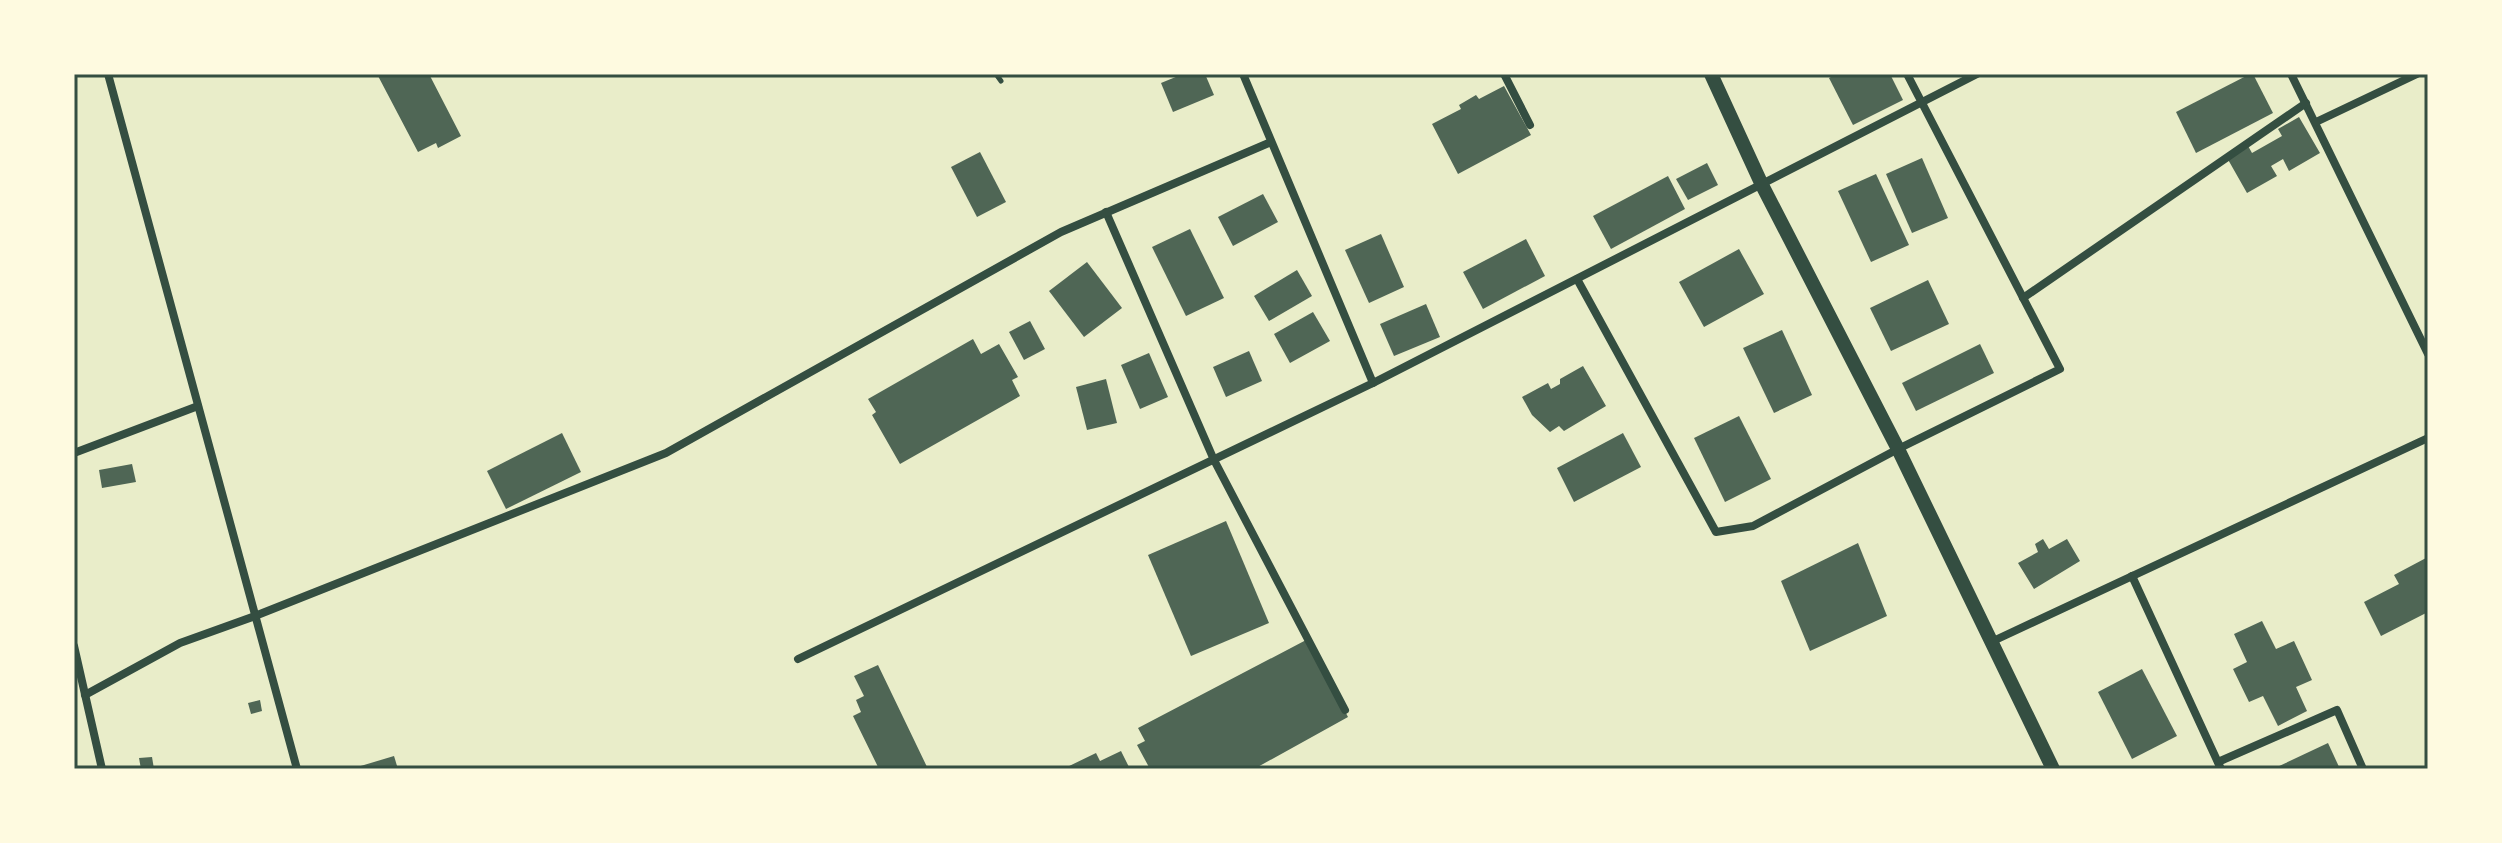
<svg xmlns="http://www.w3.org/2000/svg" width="2502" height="843" font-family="'IBM Plex Sans',sans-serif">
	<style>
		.building { fill: #4f6655 }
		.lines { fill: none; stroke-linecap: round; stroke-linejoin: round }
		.service { stroke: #344e41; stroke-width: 5 }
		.minor { stroke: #344e41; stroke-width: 8 }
		.secondary { stroke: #344e41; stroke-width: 14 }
		.neatline { fill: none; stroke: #344e41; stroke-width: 3 }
	</style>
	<rect width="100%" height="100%" fill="#e9edc9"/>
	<g class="building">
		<polygon points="377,74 429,74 461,136 438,148 436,143 418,152"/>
		<polygon points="1183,74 1205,74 1214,95 1173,112 1161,83"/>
		<polygon points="1836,74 1890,74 1903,100 1853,125 1829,78"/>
		<polygon points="2250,74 2253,74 2273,113 2196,153 2176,112"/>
		<polygon points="1504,86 1531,135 1458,174 1432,124 1461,109 1459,105 1476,95 1479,99"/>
		<polygon points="2299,117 2320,153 2289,171 2283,159 2271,166 2277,176 2247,193 2226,156 2247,144 2252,153 2282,136 2278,129"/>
		<polygon points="980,152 1006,202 977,217 951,167"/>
		<polygon points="1922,158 1948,218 1912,233 1886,174"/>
		<polygon points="1707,163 1718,185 1688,200 1676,179"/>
		<polygon points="1876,174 1909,245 1871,262 1838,191"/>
		<polygon points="1668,176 1685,209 1611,249 1593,216"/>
		<polygon points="1263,194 1278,222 1233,246 1218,217"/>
		<polygon points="1190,229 1224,298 1186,316 1152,247"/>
		<polygon points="1381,234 1404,287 1369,303 1345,250"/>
		<polygon points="1526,239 1545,276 1483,309 1463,272"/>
		<polygon points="1739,249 1764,294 1704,327 1679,282"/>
		<polygon points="1087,262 1122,308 1084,337 1049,291"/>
		<polygon points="1297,270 1312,296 1269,321 1254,296"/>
		<polygon points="1928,280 1949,324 1891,351 1870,308"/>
		<polygon points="1426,304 1440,337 1394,356 1380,324"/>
		<polygon points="1313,312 1330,341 1290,363 1274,334"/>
		<polygon points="1030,321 1045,349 1024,360 1009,332"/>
		<polygon points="1782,330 1812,395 1774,413 1743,348"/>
		<polygon points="973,339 981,354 999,344 1018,377 1012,380 1020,396 900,464 872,415 876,412 868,399"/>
		<polygon points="1980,344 1994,373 1916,411 1902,383"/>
		<polygon points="1249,351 1262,381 1226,397 1213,367"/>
		<polygon points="1149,353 1168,397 1140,409 1121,365"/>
		<polygon points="1583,366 1606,406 1564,431 1559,426 1550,432 1532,415 1522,397 1548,383 1551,389 1560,384 1560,379"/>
		<polygon points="1106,379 1117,423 1087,430 1076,387"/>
		<polygon points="1739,416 1771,479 1725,502 1694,438"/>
		<polygon points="562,433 581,472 506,509 487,471"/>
		<polygon points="1623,433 1641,467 1574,502 1557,468"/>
		<polygon points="132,464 136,482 102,488 99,470"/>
		<polygon points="1226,521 1269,623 1191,656 1148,555"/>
		<polygon points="2043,539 2049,549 2067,539 2080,561 2034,589 2018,563 2038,552 2035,544"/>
		<polygon points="1858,543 1887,616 1810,651 1781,581"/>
		<polygon points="2426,558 2428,612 2381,636 2364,602 2399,584 2394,575"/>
		<polygon points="2262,621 2276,649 2294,641 2312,680 2296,687 2307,711 2278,726 2263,696 2249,702 2233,669 2247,662 2234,634"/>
		<polygon points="1308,639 1348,717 1254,769 1150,769 1137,745 1145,741 1138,728"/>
		<polygon points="878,665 928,769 879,769 853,716 861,712 856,700 864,696 854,676"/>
		<polygon points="2142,669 2177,736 2132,759 2098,692"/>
		<polygon points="260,700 262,711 251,714 248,703"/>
		<polygon points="2328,743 2340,769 2273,769"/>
		<polygon points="1121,751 1130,769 1063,769 1096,753 1100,761"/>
		<polygon points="394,756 398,769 354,769 354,768"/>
		<polygon points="152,757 154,769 141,769 139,758"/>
	</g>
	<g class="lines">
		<polyline class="service" points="996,74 1001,81"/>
		<g class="minor">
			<polyline points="108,74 297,769"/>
			<polyline points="1243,74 1373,383"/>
			<polyline points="1504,74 1530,125"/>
			<polyline points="2291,74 2428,354"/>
			<polyline points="2316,122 2417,74"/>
			<polyline points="1106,212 1214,460 1345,710"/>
			<polyline points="1577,279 1716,532 1753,526 1898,449 2060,369 1907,74"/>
			<polyline points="2023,298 2306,103"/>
			<polyline points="74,453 198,406"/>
			<polyline points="2132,576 2221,769"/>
			<polyline points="1991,642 2428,438"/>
			<polyline points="74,646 102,769"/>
			<polyline points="798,659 1373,383 1977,74"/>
			<polyline points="85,695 180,643 255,616 666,453 1061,232 1271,142"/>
			<polyline points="2218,762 2337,710 2363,769"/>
		</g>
		<polyline class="secondary" points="1711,74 1762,185 1898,449 2053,769"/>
	</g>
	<rect width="2502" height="843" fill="none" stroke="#fefae0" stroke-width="152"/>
	<rect x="76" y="76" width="2350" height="691" class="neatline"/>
</svg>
